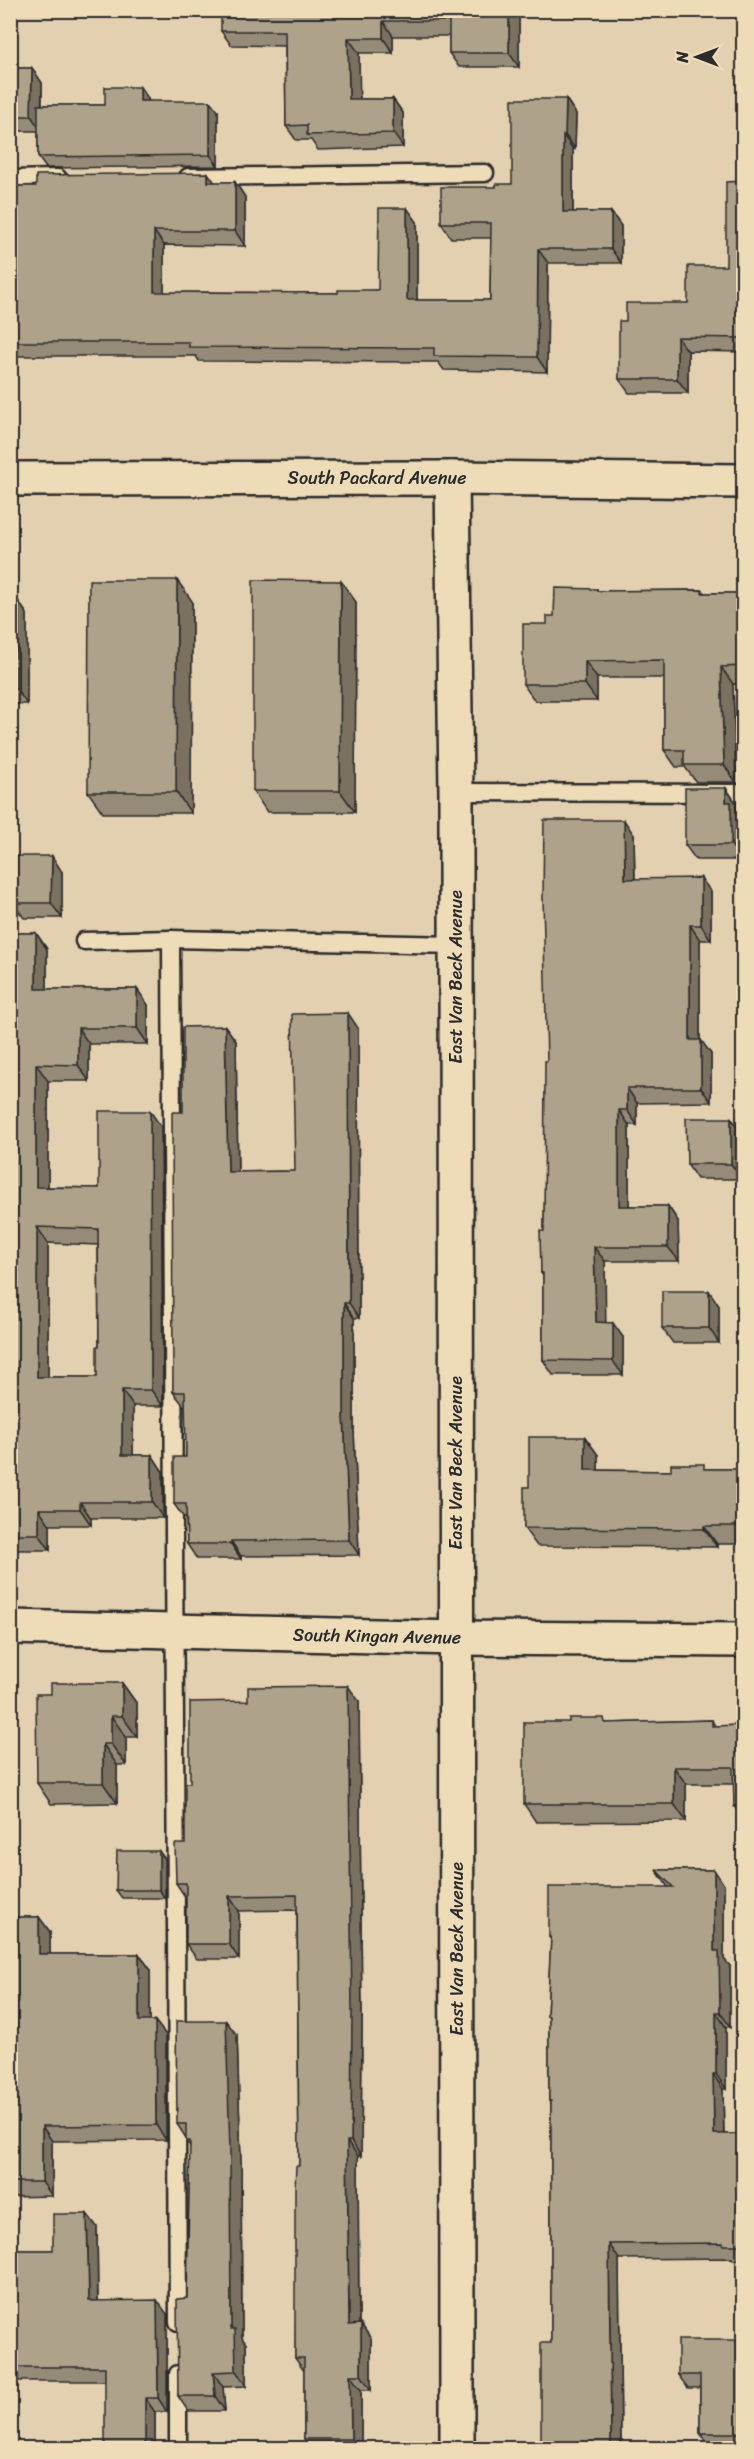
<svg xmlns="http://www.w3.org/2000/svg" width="754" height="2459" font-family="Sriracha,sans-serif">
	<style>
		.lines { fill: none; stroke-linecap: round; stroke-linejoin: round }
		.service-casing { stroke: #2b2b2b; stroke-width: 21 }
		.minor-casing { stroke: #2b2b2b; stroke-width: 38 }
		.tertiary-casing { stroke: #2b2b2b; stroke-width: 38 }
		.service { stroke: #eedbb8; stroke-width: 16 }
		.minor { stroke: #eedbb8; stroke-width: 33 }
		.tertiary { stroke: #eedbb8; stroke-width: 33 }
		.wall { fill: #968b78; stroke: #2b2b2b; stroke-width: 1.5; fill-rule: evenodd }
		.shaded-wall { fill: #7a7161; stroke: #2b2b2b; stroke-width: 1.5 }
		.building { fill: #afa28b; stroke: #2b2b2b; stroke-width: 1.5; fill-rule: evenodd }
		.labels { text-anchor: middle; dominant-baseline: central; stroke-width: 6; stroke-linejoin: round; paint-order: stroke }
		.street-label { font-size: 18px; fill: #2b2b2b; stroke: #eedbb8 }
	</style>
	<rect width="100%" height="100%" fill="#e2d0b0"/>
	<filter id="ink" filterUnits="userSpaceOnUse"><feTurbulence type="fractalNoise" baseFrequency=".0167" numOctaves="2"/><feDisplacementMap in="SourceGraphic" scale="12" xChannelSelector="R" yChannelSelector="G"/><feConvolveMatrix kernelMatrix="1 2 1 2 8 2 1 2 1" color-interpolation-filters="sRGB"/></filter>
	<g filter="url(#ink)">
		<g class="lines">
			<g class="service-casing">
				<g id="service">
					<polyline points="188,177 485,173"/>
					<polyline points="10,179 58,178"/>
					<polyline points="456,792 744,793"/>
					<polyline points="171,939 178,2322"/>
					<polyline points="84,941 171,939 456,945"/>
					<polyline points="178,2374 178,2448"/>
				</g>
			</g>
			<g class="minor-casing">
				<g id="minor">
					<polyline points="452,478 456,792 457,2448"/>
					<polyline points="10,1627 456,1638 744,1640"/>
				</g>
			</g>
			<g class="tertiary-casing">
				<polyline id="tertiary" points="10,479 452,478 744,481"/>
			</g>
			<use href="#service" class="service"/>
			<use href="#minor" class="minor"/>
			<use href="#tertiary" class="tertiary"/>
		</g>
		<g class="wall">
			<polygon points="519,10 519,67 459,67 449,53 449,36 393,36 393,53 359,53 359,99 393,99 403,113 403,147 318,150 311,140 296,140 286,126 285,46 231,45 221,31"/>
			<polygon points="10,68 32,68 42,83 42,105 105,105 148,98 148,101 218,111 218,166 46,168 38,157 38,131 10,131"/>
			<polygon points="566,99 576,114 575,149 573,149 573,212 611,212 621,226 621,263 548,263 547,372 444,370 438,362 199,361 196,356 10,356 10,186 235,182 245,197 245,246 164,245 164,292 338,293 378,290 407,208 417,222 417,300 490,300 491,238 451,238 441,223 496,187 512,184"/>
			<polygon points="744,181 744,352 688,351 688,393 629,393 619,379 626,321 688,303 726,266"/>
			<polygon points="597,589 598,591 702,590 704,593 744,593 744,684 733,684 736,782 696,782 685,767 676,767 664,750 664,678 597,678 597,701 535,701 523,684 547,624"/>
			<polygon points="10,598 16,598 27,614 27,704 10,704"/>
			<polygon points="192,601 191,813 103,813 88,792"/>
			<polygon points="356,602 355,812 267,812 253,791"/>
			<polygon points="726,788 736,803 737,811 741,817 742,860 696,860 685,845"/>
			<polygon points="634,835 635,879 711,892 711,940 700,940 700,1040 711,1054 711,1102 637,1103 637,1125 629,1125 629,1206 668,1206 678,1221 679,1261 605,1261 605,1323 623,1337 623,1375 553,1375 543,1360 543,1276 541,1273 544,1231 547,1061"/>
			<polygon points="62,872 62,918 24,918 13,903"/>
			<path d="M10,933H36L47,949V989H137L148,1005V1044H89V1081H48V1187L99,1188L150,1111L161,1127L163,1406H133V1455H152L163,1472V1518H91V1525H50V1550H10ZM48,1243L98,1245L99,1346L97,1377H48Z"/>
			<polygon points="225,1026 236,1041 238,1172 295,1171 358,1028 359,1318 354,1318 354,1430 359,1555 241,1556 241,1559 197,1559 187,1544 186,1518 184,1518 174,1504 186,1457 185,1406 184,1406 173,1392 183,1112"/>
			<polygon points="731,1118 742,1133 742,1179 697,1179 687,1164"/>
			<polygon points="709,1291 719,1306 719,1343 673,1343 662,1328"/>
			<polygon points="585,1437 598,1455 598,1470 671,1471 708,1469 744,1469 744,1544 717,1544 717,1547 537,1546 524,1528 529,1487"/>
			<polygon points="122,1683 137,1704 137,1737 126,1737 126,1765 117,1765 117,1803 51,1804 37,1783 51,1694"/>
			<polygon points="359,1701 362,2025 361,2156 358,2156 359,2324 361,2324 371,2339 371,2390 361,2390 361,2448 310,2448 304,2439 304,2371 295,2358 299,2166 297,1910 239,1911 239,1959 197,1959 186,1944 186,1898 176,1883 185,1844 190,1783"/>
			<polygon points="712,1720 715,1726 744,1725 744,1819 734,1806 734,1784 686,1784 686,1821 536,1822 524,1804 569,1722 608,1723"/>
			<polygon points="165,1859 165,1898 122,1898 116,1890"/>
			<polygon points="656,1870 714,1870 724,1885 724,1959 730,1966 730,2027 726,2027 726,2089 723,2089 724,2134 738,2134 744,2142 744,2260 733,2260 732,2258 619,2259 621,2448 543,2448 541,2446 551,2343 551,2104 549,2101 549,2018 547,2016 551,1940 549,1937 668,1887"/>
			<polygon points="10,1917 39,1917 50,1932 50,1954 139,1954 150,1969 150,2021 155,2021 166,2035 166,2140 52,2141 52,2196 10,2197"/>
			<polygon points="237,2035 241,2163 242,2338 246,2344 246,2386 223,2387 225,2411 188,2411 178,2396 187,2298 190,2146 186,2141 186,2138 177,2124"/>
			<polygon points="87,2214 97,2227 98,2301 167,2314 167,2412 155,2412 155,2448 105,2381 10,2381 10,2250 53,2250"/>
			<polygon points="744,2340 744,2446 709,2446 700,2433 700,2388 688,2388 678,2375"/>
		</g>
		<g class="shaded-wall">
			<polygon points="509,10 519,10 519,67 509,53"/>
			<polygon points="383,21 393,36 393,53 383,38"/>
			<polygon points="348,38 359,53 360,113 349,99"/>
			<polygon points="32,68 42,83 41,131 31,116"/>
			<polygon points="140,87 148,98 148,111 140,101"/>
			<polygon points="393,99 403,113 403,147 393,133"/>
			<polygon points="566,99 576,114 575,149 565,135"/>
			<polygon points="210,101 218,111 218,166 210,155"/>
			<polygon points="563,135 573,149 573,226 563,212"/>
			<polygon points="208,173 218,187 208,182"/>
			<polygon points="235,182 245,197 245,246 235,231"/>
			<polygon points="407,208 417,222 417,314 407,300"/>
			<polygon points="611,212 621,226 621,263 611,249"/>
			<polygon points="154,231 164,245 164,306 154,292"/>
			<polygon points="538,249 548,263 547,372 537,357"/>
			<polygon points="677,337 688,351 688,393 677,379"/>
			<polygon points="177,580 192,601 191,813 176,792"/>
			<polygon points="341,581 356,602 355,812 340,791"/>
			<polygon points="16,598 27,614 27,704 16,689"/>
			<polygon points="585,661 597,678 597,701 585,684"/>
			<polygon points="721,667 733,684 736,782 724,765"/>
			<polygon points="726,788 736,803 737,811 741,817 742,860 731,845 726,802"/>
			<polygon points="624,820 634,835 635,893 625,879"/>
			<polygon points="52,856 62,872 62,918 51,903"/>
			<polygon points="701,878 711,892 711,940 701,925"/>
			<polygon points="690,925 700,940 700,1054 690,1040"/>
			<polygon points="36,933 47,949 47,1005 36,989"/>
			<polygon points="137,989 148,1005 148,1044 137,1028"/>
			<polygon points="348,1013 358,1028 359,1318 349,1303"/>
			<polygon points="225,1026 236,1041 238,1186 228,1172"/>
			<polygon points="78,1028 89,1044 89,1081 78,1065"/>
			<polygon points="701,1040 711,1054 711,1102 701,1088"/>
			<polygon points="36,1064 48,1081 48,1203 36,1187"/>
			<polygon points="627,1088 637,1103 637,1125 627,1110"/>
			<polygon points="619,1110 629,1125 629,1221 619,1206"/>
			<polygon points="150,1111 161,1127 163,1406 151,1390"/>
			<polygon points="731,1118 742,1133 742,1179 731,1164"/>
			<polygon points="668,1206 678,1221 679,1261 668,1247"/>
			<polygon points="37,1227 48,1243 48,1393 37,1377"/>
			<polygon points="594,1247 605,1261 606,1337 596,1322"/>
			<polygon points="709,1291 719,1306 719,1343 709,1328"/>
			<polygon points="344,1303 354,1318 354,1430 359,1555 349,1540 344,1415"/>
			<polygon points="613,1323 623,1337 623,1375 613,1361"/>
			<polygon points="122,1390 133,1406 133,1472 122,1455"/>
			<polygon points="585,1437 598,1455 598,1489 585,1470"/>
			<polygon points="152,1455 163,1472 163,1518 152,1502"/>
			<polygon points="80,1502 91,1518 91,1525 80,1509"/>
			<polygon points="39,1509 50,1525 50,1550 39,1534"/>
			<polygon points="704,1526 717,1544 717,1547 704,1529"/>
			<polygon points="231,1541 241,1556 241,1559 231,1544"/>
			<polygon points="122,1683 137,1704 137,1737 122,1716"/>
			<polygon points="348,1686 359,1701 362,2025 361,2156 351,2141"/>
			<polygon points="111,1716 126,1737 126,1765 111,1744"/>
			<polygon points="103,1744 117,1765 117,1803 103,1783"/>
			<polygon points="674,1767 686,1784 686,1821 674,1804"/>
			<polygon points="159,1851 165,1859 165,1898 159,1890"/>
			<polygon points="714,1870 724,1885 724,1959 730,1966 730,2027 720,2012 714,1951"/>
			<polygon points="229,1896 239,1911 239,1959 229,1944"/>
			<polygon points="39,1917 50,1932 50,1969 39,1954"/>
			<polygon points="139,1954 150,1969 150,2035 139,2021"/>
			<polygon points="716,2012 726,2027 726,2089 716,2074"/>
			<polygon points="155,2021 166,2035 166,2140 156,2125"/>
			<polygon points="226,2021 237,2035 241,2163 242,2338 246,2344 246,2386 236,2371 231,2329"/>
			<polygon points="713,2074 723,2089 724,2149 714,2134"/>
			<polygon points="42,2126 52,2141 52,2196 42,2182"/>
			<polygon points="738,2134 744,2142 744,2157 738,2148"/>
			<polygon points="347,2141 358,2156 359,2339 349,2325"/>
			<polygon points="87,2214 97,2227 98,2314 89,2301"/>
			<polygon points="609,2244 619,2259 621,2448 612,2448 611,2446"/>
			<polygon points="157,2300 167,2314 167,2412 158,2398"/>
			<polygon points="361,2324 371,2339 371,2390 361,2375"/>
			<polygon points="213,2372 223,2387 225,2411 215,2396"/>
			<polygon points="350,2375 361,2390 361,2448 358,2448 351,2439"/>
			<polygon points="145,2398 155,2412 155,2448 145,2448"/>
		</g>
		<g class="building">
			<polygon points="221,10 509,10 509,53 449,53 449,21 383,21 383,38 348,38 349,99 393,99 393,133 307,135 307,125 286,126 285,31 221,31"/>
			<polygon points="10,68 32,68 31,116 10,116"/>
			<polygon points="105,87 140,87 140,101 210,101 210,155 38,157 38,105 105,105"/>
			<polygon points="512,99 566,99 565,135 563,135 563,212 611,212 611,249 538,249 537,357 434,356 434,348 189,347 189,342 10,342 10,186 36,186 36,175 208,173 208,182 235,182 235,231 154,231 154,292 338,293 338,290 378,290 379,208 407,208 407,300 490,300 491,223 441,223 441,187 496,187 496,184 512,184"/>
			<polygon points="744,181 744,338 677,337 677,379 619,379 619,321 626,321 626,303 688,303 688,266 726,266 726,182"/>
			<polygon points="89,580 177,580 176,792 88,792"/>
			<polygon points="253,580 341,581 340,791 253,791"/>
			<polygon points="555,588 597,589 597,591 702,590 702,593 744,593 744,666 721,667 724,765 684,765 684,750 664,750 664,660 585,661 585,684 523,684 523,624 547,624 547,616 554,616"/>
			<rect x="10" y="598" width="6" height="91"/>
			<polygon points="685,788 726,788 726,802 731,802 731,845 685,845"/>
			<polygon points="544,820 624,820 625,879 701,878 701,925 690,925 690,1040 701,1040 701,1088 627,1088 627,1110 619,1110 619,1206 668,1206 668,1247 594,1247 596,1322 613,1323 613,1361 543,1360 543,1273 541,1273 540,1231 544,1231 545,1061 547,1061 543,898"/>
			<polygon points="13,856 52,856 51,903 13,903"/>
			<path d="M10,933H36V989H137V1028H78V1065L36,1064V1187L99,1188V1111H150L151,1390H122V1455H152V1502H80V1509H39V1534H10ZM37,1227L98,1229L99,1346H97V1377H37Z"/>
			<polygon points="348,1013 349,1303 344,1303 344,1415 349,1540 231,1541 231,1544 187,1544 186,1504 174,1504 174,1457 186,1457 185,1392 173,1392 172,1112 183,1112 183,1027 225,1026 228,1172 295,1171 292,1014"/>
			<polygon points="686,1118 731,1118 731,1164 687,1164"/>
			<rect x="662" y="1291" width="47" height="37"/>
			<polygon points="529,1437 585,1437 585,1470 671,1471 671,1464 704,1464 704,1469 744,1469 744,1526 704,1526 704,1529 524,1528 524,1487 529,1487"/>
			<polygon points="51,1683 122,1683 122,1716 111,1716 111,1744 103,1744 103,1783 37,1783 36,1694 51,1694"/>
			<polygon points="348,1686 352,2010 351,2141 347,2141 349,2325 361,2324 361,2375 350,2375 351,2439 304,2439 304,2358 295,2358 295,2187 296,2166 299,2166 297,1895 229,1896 229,1944 186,1944 186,1883 176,1883 175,1844 185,1844 185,1783 190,1783 190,1702 248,1701 248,1687"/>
			<polygon points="569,1718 604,1718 605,1723 712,1720 712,1726 744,1725 744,1806 734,1806 733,1767 674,1767 674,1804 524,1804 524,1722 569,1722"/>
			<polygon points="117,1851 159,1851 159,1890 116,1890"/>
			<polygon points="656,1870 714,1870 714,1951 719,1951 720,2012 716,2012 716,2074 713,2074 714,2134 738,2134 738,2148 744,2148 744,2245 723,2245 723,2243 609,2244 611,2446 541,2446 541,2343 551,2343 551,2101 549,2101 549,2016 547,2016 551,1937 549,1937 549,1887 673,1887"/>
			<polygon points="10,1917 39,1917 39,1954 139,1954 139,2021 155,2021 156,2125 42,2126 42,2182 10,2182"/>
			<polygon points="176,2021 226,2021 230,2149 231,2329 235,2329 236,2371 213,2372 215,2396 178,2396 177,2299 187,2298 190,2141 186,2141 186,2124 177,2124"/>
			<polygon points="53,2214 87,2214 89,2301 157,2300 158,2398 145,2398 145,2448 105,2448 105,2367 10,2367 10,2250 53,2250"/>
			<polygon points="678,2340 744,2340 744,2433 700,2433 700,2375 678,2375"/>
		</g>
	</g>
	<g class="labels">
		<g class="street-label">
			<text x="377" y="478">South Packard Avenue</text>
			<text transform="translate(456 977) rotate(-90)">East Van Beck Avenue</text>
			<text transform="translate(456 1463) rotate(-90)">East Van Beck Avenue</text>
			<text transform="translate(377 1636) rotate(1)">South Kingan Avenue</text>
			<text transform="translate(457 1949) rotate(-90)">East Van Beck Avenue</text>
		</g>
	</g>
	<rect width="754" height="2459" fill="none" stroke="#eedbb8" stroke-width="36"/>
	<rect x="18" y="18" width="718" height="2423" fill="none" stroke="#2b2b2b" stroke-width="2" filter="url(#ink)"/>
	<g transform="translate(697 57) rotate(270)" stroke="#eedbb8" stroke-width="4.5" paint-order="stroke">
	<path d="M0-4.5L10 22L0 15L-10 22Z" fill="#2b2b2b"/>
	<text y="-9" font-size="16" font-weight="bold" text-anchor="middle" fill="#2b2b2b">N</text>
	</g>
</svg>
